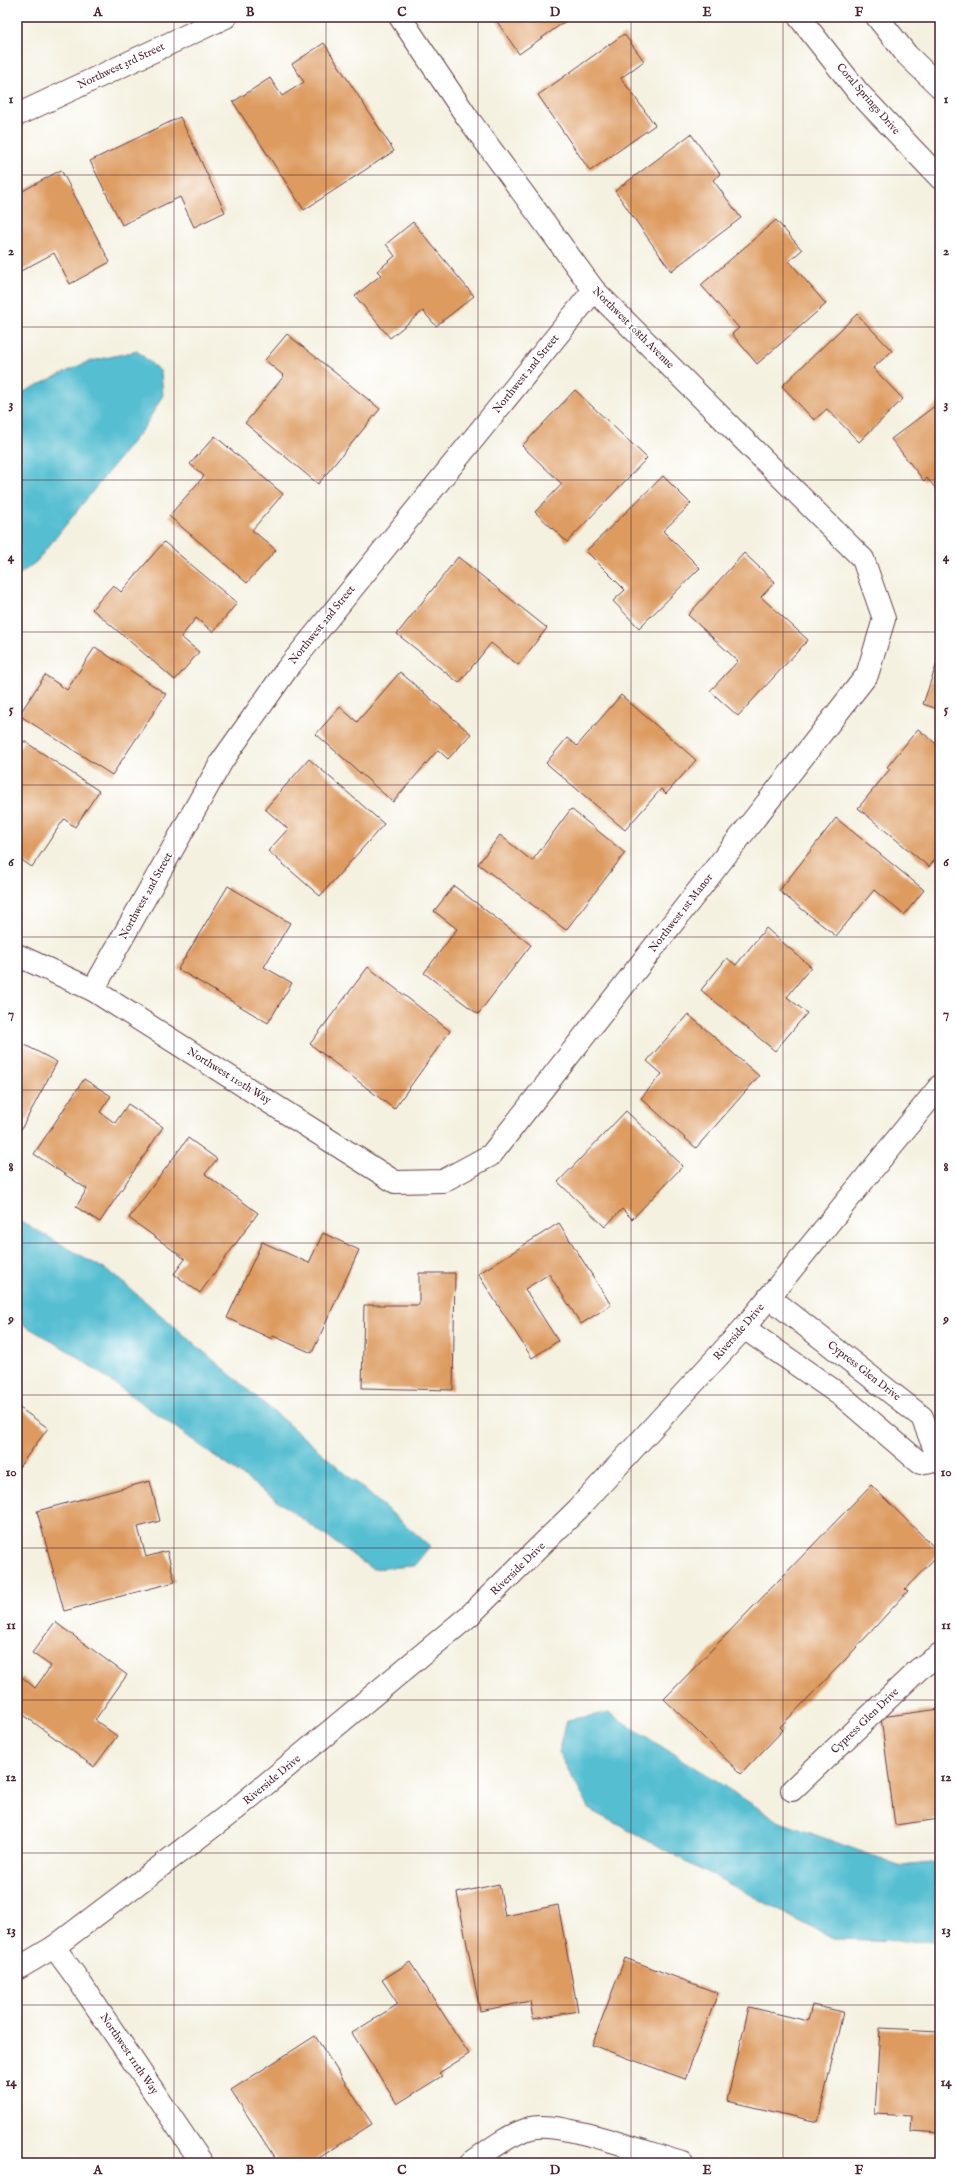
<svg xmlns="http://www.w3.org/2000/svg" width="957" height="2180" font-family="'IM FELL English',serif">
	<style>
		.water { fill: #55bed1; stroke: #506e7e }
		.building { fill: #dd9b61 }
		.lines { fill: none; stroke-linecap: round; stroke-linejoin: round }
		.minor-casing { stroke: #643e46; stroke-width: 24 }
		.major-casing { stroke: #643e46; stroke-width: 24 }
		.minor { stroke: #fff; stroke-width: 22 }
		.major { stroke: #fff; stroke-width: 22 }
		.grid { fill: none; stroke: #4a1f2b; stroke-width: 1; stroke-opacity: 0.55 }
		.labels { text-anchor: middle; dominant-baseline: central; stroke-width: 3.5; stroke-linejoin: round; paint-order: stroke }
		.street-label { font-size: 11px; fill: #4a1f2b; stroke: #fff }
		.neatline { fill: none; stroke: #4a1f2b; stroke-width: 1.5 }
		.grid-label { font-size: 13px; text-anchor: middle; font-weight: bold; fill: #4a1f2b }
	</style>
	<rect width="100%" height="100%" fill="#fff"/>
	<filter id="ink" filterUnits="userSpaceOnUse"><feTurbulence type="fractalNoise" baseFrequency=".025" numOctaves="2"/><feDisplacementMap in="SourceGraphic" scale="8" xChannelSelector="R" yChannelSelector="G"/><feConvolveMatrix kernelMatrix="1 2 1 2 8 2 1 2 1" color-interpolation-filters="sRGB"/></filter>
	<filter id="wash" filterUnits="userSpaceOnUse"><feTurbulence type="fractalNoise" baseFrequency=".012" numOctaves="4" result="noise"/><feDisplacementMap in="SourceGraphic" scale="16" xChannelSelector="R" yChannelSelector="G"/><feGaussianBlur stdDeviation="0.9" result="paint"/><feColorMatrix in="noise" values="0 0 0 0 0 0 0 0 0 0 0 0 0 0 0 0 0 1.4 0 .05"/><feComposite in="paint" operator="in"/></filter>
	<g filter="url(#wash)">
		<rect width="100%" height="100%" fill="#f4f1e0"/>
		<g class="water">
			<polygon points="137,351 161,372 163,395 145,426 36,562 17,576 17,395 87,362"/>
			<polygon points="17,1219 113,1274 430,1546 414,1566 372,1569 72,1353 17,1321"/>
			<polygon points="609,1713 780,1822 901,1866 940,1862 940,1942 833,1939 590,1810 559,1753 567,1720"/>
		</g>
		<g id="blocks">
			<g class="building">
				<polygon points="494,17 570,17 570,18 519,54"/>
				<polygon points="624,34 644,61 621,78 655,125 590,171 538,95"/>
				<polygon points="324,43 394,151 304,210 233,102 270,78 282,96 304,82 292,64"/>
				<polygon points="180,117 225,212 194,227 180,197 122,225 90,161"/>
				<polygon points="691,134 720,174 713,180 741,218 671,271 615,191"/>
				<polygon points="61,170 110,262 70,284 54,253 17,273 17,194"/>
				<polygon points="776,220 802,250 789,261 826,304 757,364 732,334 739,328 701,285"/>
				<polygon points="413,222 474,296 436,326 423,311 390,338 355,296 381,275 377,271 395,256 386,244"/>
				<polygon points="857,314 892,351 873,368 903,399 859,442 827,409 814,420 782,386"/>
				<polygon points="287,334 380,409 318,484 245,423 284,376 265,360"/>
				<polygon points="575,390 647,458 567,542 535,512 562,484 522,446"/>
				<polygon points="940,402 940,494 927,478 924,481 891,439"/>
				<polygon points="215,436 283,494 252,530 276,550 247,583 169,516 204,476 190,464"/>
				<polygon points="663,476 691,504 663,531 700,568 639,628 613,601 625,590 586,551"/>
				<polygon points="164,542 237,603 213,632 196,618 181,637 199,652 175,680 92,609 113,585 121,592"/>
				<polygon points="744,553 775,582 761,597 808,640 738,716 710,691 738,661 688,615"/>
				<polygon points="458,557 547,628 518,665 491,643 459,683 397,634"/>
				<polygon points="95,647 166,694 112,775 19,715 45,675 67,690"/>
				<polygon points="940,654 940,710 923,704"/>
				<polygon points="400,672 471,734 448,759 438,750 393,802 316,734 340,707 357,722"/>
				<polygon points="621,695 696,760 666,794 661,789 625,830 546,763 567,738 577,746"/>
				<polygon points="918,729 940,747 940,853 929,867 858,808 890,769 887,767"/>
				<polygon points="24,741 99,791 75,827 64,819 32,867 17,857 17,752"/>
				<polygon points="309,759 384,824 320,896 268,851 288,829 265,809"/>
				<polygon points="571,809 625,853 566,930 478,864 500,835 532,861"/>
				<polygon points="836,818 924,890 904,915 874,890 836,936 779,891"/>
				<polygon points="228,886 290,923 264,967 292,983 268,1023 178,969"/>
				<polygon points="454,886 531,945 478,1014 424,973 457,929 434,911"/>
				<polygon points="766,928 811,967 787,997 807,1013 775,1051 701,990 727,958 736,965"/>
				<polygon points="368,967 450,1031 394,1109 310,1044"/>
				<polygon points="688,1014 759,1076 696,1148 641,1098 662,1074 647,1061"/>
				<polygon points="25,1045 57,1062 17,1137 17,1047 22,1049"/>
				<polygon points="84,1079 111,1096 100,1112 115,1123 128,1104 163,1127 100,1222 76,1207 87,1189 34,1154"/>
				<polygon points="626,1111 683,1166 632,1219 622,1209 605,1227 558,1182"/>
				<polygon points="188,1138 217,1159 205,1174 258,1213 200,1293 174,1274 185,1259 129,1218"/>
				<polygon points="559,1223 611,1305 581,1324 549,1274 525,1289 558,1341 532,1358 478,1274"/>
				<polygon points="323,1233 359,1250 312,1353 273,1336 272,1339 227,1318 262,1242 309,1263"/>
				<polygon points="419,1273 455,1273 453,1390 362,1388 364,1305 419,1305"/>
				<polygon points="17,1406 48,1428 17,1470"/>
				<polygon points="150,1481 160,1521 138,1527 146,1557 167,1551 175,1582 64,1611 37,1511"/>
				<polygon points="871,1485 940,1553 905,1589 908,1591 845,1660 780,1727 783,1730 741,1774 664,1699"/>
				<polygon points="55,1622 127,1675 95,1720 117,1736 94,1767 17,1710 17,1684 22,1677 35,1688 51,1666 32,1653"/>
				<polygon points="940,1709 940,1819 895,1825 881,1717"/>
				<polygon points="499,1884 505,1916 558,1905 578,2011 533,2019 530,2001 480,2011 457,1893"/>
				<polygon points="625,1958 718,1993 685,2079 592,2045"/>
				<polygon points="410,1962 469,2054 439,2073 442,2076 397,2104 352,2033 398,2004 382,1980"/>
				<polygon points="812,2005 843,2012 818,2122 727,2101 749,2007 808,2021"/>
				<polygon points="880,2028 940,2031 940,2133 911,2131 912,2116 875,2114"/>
				<polygon points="315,2036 372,2124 311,2163 278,2163 231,2090"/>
			</g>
		</g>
	</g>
	<g filter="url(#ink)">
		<use href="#blocks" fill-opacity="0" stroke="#643e46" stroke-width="1"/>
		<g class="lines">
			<g class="minor-casing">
				<g id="minor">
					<polyline points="17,115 226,17"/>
					<polyline points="17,955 93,990 395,1182 443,1181 491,1155 867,675 884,619 863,559 594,290 467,117 400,17"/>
					<polyline points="93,990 222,761 287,669 594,290"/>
					<polyline points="769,1297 922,1417 940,1463"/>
					<polyline points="744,1328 843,1397 920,1463 938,1460"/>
					<polyline points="792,1790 919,1669 940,1654"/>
					<polyline points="54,1947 79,1981 202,2163"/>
					<polyline points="17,1969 54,1947 236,1809 470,1615 578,1509 744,1328 940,1086"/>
					<path d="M471,2163C489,2150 510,2134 531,2128C559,2120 650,2154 682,2163"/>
				</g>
			</g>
			<g class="major-casing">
				<g id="major">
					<polyline points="799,17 858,92 940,178"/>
					<polyline points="877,17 907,55 940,87"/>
				</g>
			</g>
			<use href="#minor" class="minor"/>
			<use href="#major" class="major"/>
		</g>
	</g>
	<path class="grid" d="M174,17V2163M326,17V2163M478,17V2163M631,17V2163M783,17V2163M17,175H940M17,327H940M17,480H940M17,632H940M17,785H940M17,937H940M17,1090H940M17,1243H940M17,1395H940M17,1548H940M17,1700H940M17,1853H940M17,2005H940"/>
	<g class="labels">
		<g class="street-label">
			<text transform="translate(121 66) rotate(-25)">Northwest 3rd Street</text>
			<text transform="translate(868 99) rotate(49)">Coral Springs Drive</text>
			<text transform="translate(633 328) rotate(45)">Northwest 108th Avenue</text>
			<text transform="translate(526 374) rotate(-51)">Northwest 2nd Street</text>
			<text transform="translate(322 625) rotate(-51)">Northwest 2nd Street</text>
			<text transform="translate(146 896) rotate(-61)">Northwest 2nd Street</text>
			<text transform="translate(681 913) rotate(-52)">Northwest 1st Manor</text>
			<text transform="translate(229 1076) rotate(32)">Northwest 110th Way</text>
			<text transform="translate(739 1332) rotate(-49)">Riverside Drive</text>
			<text transform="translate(864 1371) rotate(38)">Cypress Glen Drive</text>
			<text transform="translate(518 1569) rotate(-44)">Riverside Drive</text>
			<text transform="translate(865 1721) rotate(-44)">Cypress Glen Drive</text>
			<text transform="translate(272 1780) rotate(-40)">Riverside Drive</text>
			<text transform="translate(129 2054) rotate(56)">Northwest 111th Way</text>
		</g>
	</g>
	<rect width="957" height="2180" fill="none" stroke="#fff" stroke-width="44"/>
	<rect x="22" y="22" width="913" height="2136" class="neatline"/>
	<g class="grid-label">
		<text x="98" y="16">A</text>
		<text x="250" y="16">B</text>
		<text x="402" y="16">C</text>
		<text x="555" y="16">D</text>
		<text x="707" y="16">E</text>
		<text x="859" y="16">F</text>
		<text x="11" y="103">1</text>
		<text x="946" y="103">1</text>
		<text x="11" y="255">2</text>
		<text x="946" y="255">2</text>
		<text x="11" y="408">3</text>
		<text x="946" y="408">3</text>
		<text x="11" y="561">4</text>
		<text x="946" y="561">4</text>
		<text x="11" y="713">5</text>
		<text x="946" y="713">5</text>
		<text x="11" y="866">6</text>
		<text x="946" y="866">6</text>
		<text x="11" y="1018">7</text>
		<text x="946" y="1018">7</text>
		<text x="11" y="1171">8</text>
		<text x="946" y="1171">8</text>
		<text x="11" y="1323">9</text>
		<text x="946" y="1323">9</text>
		<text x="11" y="1476">10</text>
		<text x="946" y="1476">10</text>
		<text x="11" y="1629">11</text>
		<text x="946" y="1629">11</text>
		<text x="11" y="1781">12</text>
		<text x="946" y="1781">12</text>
		<text x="11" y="1934">13</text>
		<text x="946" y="1934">13</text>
		<text x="11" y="2086">14</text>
		<text x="946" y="2086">14</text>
		<text x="98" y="2174">A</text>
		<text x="250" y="2174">B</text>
		<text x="402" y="2174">C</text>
		<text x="555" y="2174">D</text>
		<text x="707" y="2174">E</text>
		<text x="859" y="2174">F</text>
	</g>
</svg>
